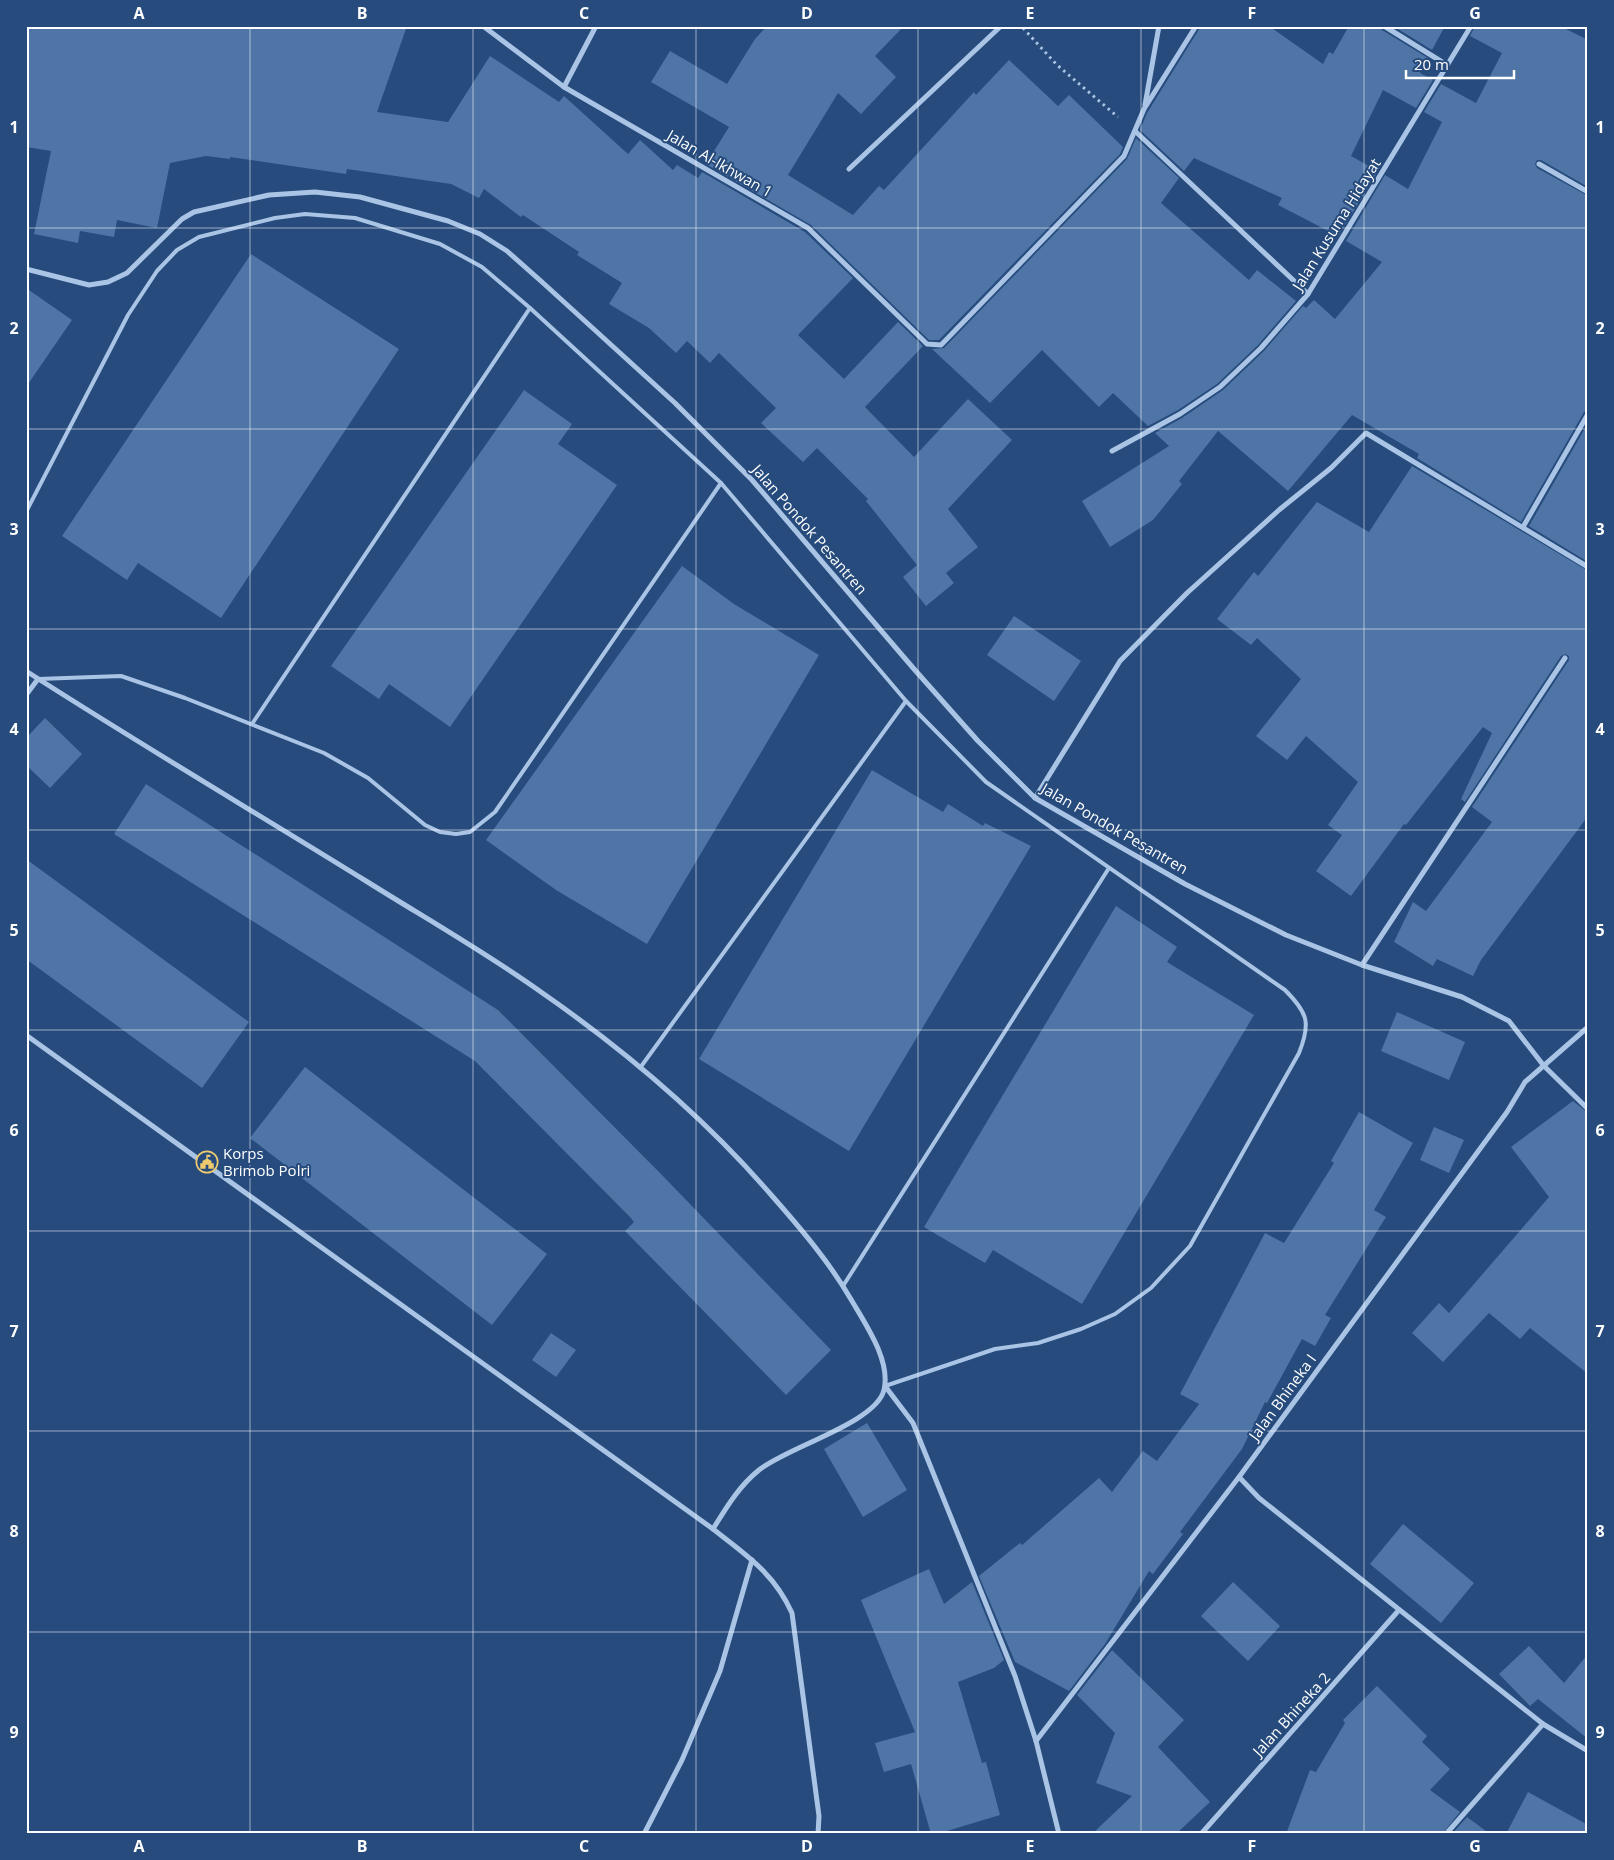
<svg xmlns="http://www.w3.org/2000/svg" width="1614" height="1860" font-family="'Open Sans',sans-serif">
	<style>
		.building { fill: #4e75a5 }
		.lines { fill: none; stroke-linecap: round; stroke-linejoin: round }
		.path { stroke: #aac4e5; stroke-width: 3; stroke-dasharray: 2.5 4; stroke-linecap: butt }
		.service { stroke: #aac4e5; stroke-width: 4 }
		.minor { stroke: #aac4e5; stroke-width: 5 }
		.grid { fill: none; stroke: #fff; stroke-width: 1; stroke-opacity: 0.55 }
		.labels { text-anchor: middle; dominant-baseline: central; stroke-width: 4; stroke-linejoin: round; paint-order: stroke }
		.street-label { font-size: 15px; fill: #fff; stroke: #264b7c }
		.poi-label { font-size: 15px; fill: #fff; stroke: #264b7c; text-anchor: start }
		.neatline { fill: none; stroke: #fff; stroke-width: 2 }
		.grid-label { font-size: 16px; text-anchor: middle; font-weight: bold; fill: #fff }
	</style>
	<rect width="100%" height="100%" fill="#264b7c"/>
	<g class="building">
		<polygon points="26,26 407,26 377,112 448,122 490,56 559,102 564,96 628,154 640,140 673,170 677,165 698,178 702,172 805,232 853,278 798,335 844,379 898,322 923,346 865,407 914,457 968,399 1012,440 948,509 978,547 946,573 954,583 926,606 903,577 917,565 866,501 868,499 817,448 803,462 761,423 776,408 719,353 710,363 687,341 676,353 649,328 609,304 622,283 577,255 579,252 523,215 521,217 484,189 479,198 451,184 347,169 346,174 230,157 230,159 206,156 170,163 157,228 117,220 114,237 80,231 78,243 34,234 51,151 26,147"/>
		<polygon points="767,26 904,26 875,56 896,77 861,114 838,93 788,175 853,215 879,186 884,190 974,92 976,95 1009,60 1058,106 1069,95 1123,147 1120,154 939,340 929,340 811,225 706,164 729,127 651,82 670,51 727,84 755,39"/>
		<polygon points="1201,26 1269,26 1323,64 1329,52 1333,54 1349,26 1380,26 1382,30 1428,58 1420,73 1433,80 1416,108 1383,90 1351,156 1378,171 1338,236 1278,205 1282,198 1194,158 1184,171 1140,130 1147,113"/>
		<polygon points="1393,26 1445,26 1432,50"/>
		<polygon points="1475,26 1560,26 1588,40 1588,187 1541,160 1537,160 1535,164 1537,168 1588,196 1588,410 1584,412 1521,522 1417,458 1419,454 1352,415 1288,491 1218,431 1179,481 1182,484 1153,520 1110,547 1082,501 1169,446 1155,433 1182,418 1223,390 1264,351 1303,306 1306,308 1314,300 1335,319 1382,262 1346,241 1385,175 1408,189 1442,122 1424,112 1441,84 1476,103 1502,53 1470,36"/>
		<polygon points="1136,138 1179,178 1161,203 1249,280 1257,270 1296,301 1258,345 1217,384 1178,410 1148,426 1113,393 1099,407 1042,350 990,403 932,349 944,348 1127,159"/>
		<polygon points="251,254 399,349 221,618 138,563 127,580 62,536"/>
		<polygon points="26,288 72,320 26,387"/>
		<polygon points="524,390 572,424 558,444 617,485 450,727 389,684 379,699 331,666"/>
		<polygon points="1588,423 1588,562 1529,526"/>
		<polygon points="1412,466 1588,571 1588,816 1481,960 1473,976 1437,959 1433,966 1394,942 1413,902 1426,911 1492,822 1472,807 1569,660 1569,656 1565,654 1561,656 1465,802 1461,799 1492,733 1483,727 1406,825 1404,824 1351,896 1316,871 1342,835 1328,825 1358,782 1306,736 1287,760 1256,736 1301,679 1257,638 1251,645 1217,619 1254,572 1258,576 1317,502 1369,532"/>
		<polygon points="682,566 734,604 819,655 647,944 556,890 486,840"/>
		<polygon points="1014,616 1081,661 1054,701 987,655"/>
		<polygon points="45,718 82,754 50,788 26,765 26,738"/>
		<polygon points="872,770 943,812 948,804 983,826 985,823 1031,846 849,1151 699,1059"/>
		<polygon points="146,784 498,1010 661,1174 831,1350 786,1395 625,1231 634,1222 630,1217 475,1061 114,834"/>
		<polygon points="26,859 249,1022 202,1088 26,959"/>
		<polygon points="1116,906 1177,947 1167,962 1254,1015 1082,1304 993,1250 985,1263 924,1227"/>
		<polygon points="1397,1012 1465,1042 1449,1080 1381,1051"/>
		<polygon points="305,1067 547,1254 492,1325 250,1138"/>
		<polygon points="1573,1101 1588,1113 1588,1374 1530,1328 1520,1339 1489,1313 1443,1362 1412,1333 1439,1303 1449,1313 1549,1197 1511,1147"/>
		<polygon points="1359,1112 1413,1143 1374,1210 1386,1217 1325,1315 1331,1318 1315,1346 1302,1339 1267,1403 1265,1402 1242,1449 1180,1532 1183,1534 1153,1574 1149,1571 1105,1644 1069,1691 1015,1662 979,1576 1020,1543 1022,1545 1099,1478 1112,1492 1143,1451 1157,1461 1199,1404 1180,1394 1265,1233 1284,1243 1334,1163 1331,1161"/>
		<polygon points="1434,1127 1464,1140 1449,1173 1420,1160"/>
		<polygon points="551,1333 576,1350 556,1377 532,1360"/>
		<polygon points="867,1423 907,1490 863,1517 824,1449"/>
		<polygon points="1403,1524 1474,1583 1441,1623 1370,1564"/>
		<polygon points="929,1569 944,1604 972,1582 1004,1660 994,1668 958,1682 982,1763 986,1762 1000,1815 937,1834 931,1834 911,1764 884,1772 875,1743 915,1732 861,1600"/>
		<polygon points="1233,1582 1280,1626 1248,1661 1201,1616"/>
		<polygon points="1529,1646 1564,1683 1588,1654 1588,1739 1538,1699 1530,1706 1499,1674"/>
		<polygon points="1112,1650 1184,1720 1158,1747 1210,1802 1176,1834 1092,1834 1132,1796 1096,1783 1115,1733 1077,1695"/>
		<polygon points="1377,1686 1427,1736 1422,1742 1450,1769 1430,1790 1460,1812 1442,1834 1286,1834 1310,1770 1316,1772 1345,1723 1343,1720"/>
		<polygon points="1528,1792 1588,1825 1588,1834 1506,1834"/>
		<polygon points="1467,1817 1490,1834 1452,1834"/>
	</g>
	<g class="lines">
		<polyline class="path" points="1023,28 1057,65 1118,117"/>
		<g class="service">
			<polyline points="26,512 128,315 157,271 177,250 199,237 275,218 305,214 355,218 440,244 482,267 530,308"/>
			<polyline points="38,679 121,676 185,698 324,753 368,778 425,825 440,832 456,834 470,832 495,812 721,483"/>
			<path d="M252,724L530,308L721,483L906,701L986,782L1285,990C1308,1013 1311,1023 1299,1053L1190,1246L1151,1288L1115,1314L1081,1329L1038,1343L995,1349L885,1386"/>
			<polyline points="640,1068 906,701"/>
			<polyline points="843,1286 1109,868"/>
		</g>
		<g class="minor">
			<polyline points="483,26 564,87 808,228 927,344 941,345 1124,156 1144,109 1196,26"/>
			<polyline points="1384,26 1447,65"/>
			<polyline points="564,87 596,26"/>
			<polyline points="1145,105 1159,26"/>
			<polyline points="1136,132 1308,294"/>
			<polyline points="1539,164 1588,192"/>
			<polyline points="849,169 1001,26"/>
			<polyline points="26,269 89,285 108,282 127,273 182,219 194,212 269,195 315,192 360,197 448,221 480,234 507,251 542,282 675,403 752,480 914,669 978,741 1035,798 1185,884 1286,935 1362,965 1462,997 1509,1021 1544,1066 1588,1109"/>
			<polyline points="1112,451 1180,414 1220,387 1261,348 1308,294 1471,26"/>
			<polyline points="1523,527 1588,414"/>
			<path d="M26,671C138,743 253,811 366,881C425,918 485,952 541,992C626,1051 706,1119 773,1197C802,1230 830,1263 852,1301C866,1325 891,1361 884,1390C876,1423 787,1447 759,1470C739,1486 726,1508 713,1529"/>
			<polyline points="26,695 38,679"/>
			<polyline points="1035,798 1120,661 1187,593 1279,510 1331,468 1366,433 1588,567"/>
			<polyline points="1362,965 1565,658"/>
			<path d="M26,1035L713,1529C746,1555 774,1573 792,1613L819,1816L818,1834"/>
			<polyline points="885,1386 913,1423 1015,1676 1036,1741 1059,1834"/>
			<polyline points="1239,1477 1259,1498 1543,1724 1588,1751"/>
			<polyline points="1036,1741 1239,1477 1507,1112 1525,1082 1588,1027"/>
			<polyline points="644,1834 682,1760 720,1671 752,1560"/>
			<polyline points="1201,1834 1399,1610"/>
			<polyline points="1446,1834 1543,1724"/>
		</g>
	</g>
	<path class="grid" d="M250,26V1834M473,26V1834M696,26V1834M918,26V1834M1141,26V1834M1364,26V1834M26,228H1588M26,429H1588M26,629H1588M26,830H1588M26,1030H1588M26,1231H1588M26,1431H1588M26,1632H1588"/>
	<defs>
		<g id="civic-ring" transform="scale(1.125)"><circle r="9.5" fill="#264b7c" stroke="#eeca6f" stroke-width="1.5"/><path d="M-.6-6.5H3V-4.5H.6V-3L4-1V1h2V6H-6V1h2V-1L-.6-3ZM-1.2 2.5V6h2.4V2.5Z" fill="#eeca6f"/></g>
	</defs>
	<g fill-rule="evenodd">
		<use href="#civic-ring" x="207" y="1162"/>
	</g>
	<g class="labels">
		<g class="street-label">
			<text transform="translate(720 163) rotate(30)">Jalan Al-Ikhwan 1</text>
			<text transform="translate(1336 224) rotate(-58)">Jalan Kusuma Hidayat</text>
			<text transform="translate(810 529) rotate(49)">Jalan Pondok Pesantren</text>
			<text transform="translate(1115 828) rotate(30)">Jalan Pondok Pesantren</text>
			<text transform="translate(1282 1397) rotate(-54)">Jalan Bhineka I</text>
			<text transform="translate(1291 1714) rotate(-48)">Jalan Bhineka 2</text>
		</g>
		<g class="poi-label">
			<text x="223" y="1153">Korps<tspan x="223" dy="17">Brimob Polri</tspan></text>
		</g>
	</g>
	<rect width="1614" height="1860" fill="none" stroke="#264b7c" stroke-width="55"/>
	<path d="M1406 70v8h108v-8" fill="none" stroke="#ffffff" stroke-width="2.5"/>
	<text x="1414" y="70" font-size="15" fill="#ffffff" stroke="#264b7c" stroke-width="4" paint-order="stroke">20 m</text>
	<rect x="28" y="28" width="1558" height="1804" class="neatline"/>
	<g class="grid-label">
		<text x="139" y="19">A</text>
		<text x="362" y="19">B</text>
		<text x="584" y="19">C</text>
		<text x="807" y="19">D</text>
		<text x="1030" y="19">E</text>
		<text x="1252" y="19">F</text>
		<text x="1475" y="19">G</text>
		<text x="14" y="133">1</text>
		<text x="1600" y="133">1</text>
		<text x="14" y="334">2</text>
		<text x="1600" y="334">2</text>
		<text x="14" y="535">3</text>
		<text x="1600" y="535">3</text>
		<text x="14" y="735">4</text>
		<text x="1600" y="735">4</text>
		<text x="14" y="936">5</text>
		<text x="1600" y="936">5</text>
		<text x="14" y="1136">6</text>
		<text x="1600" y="1136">6</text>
		<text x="14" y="1337">7</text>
		<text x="1600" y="1337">7</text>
		<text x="14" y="1537">8</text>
		<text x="1600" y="1537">8</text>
		<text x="14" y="1738">9</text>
		<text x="1600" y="1738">9</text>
		<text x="139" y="1852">A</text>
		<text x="362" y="1852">B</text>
		<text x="584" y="1852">C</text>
		<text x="807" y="1852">D</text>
		<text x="1030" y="1852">E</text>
		<text x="1252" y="1852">F</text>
		<text x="1475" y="1852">G</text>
	</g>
</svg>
